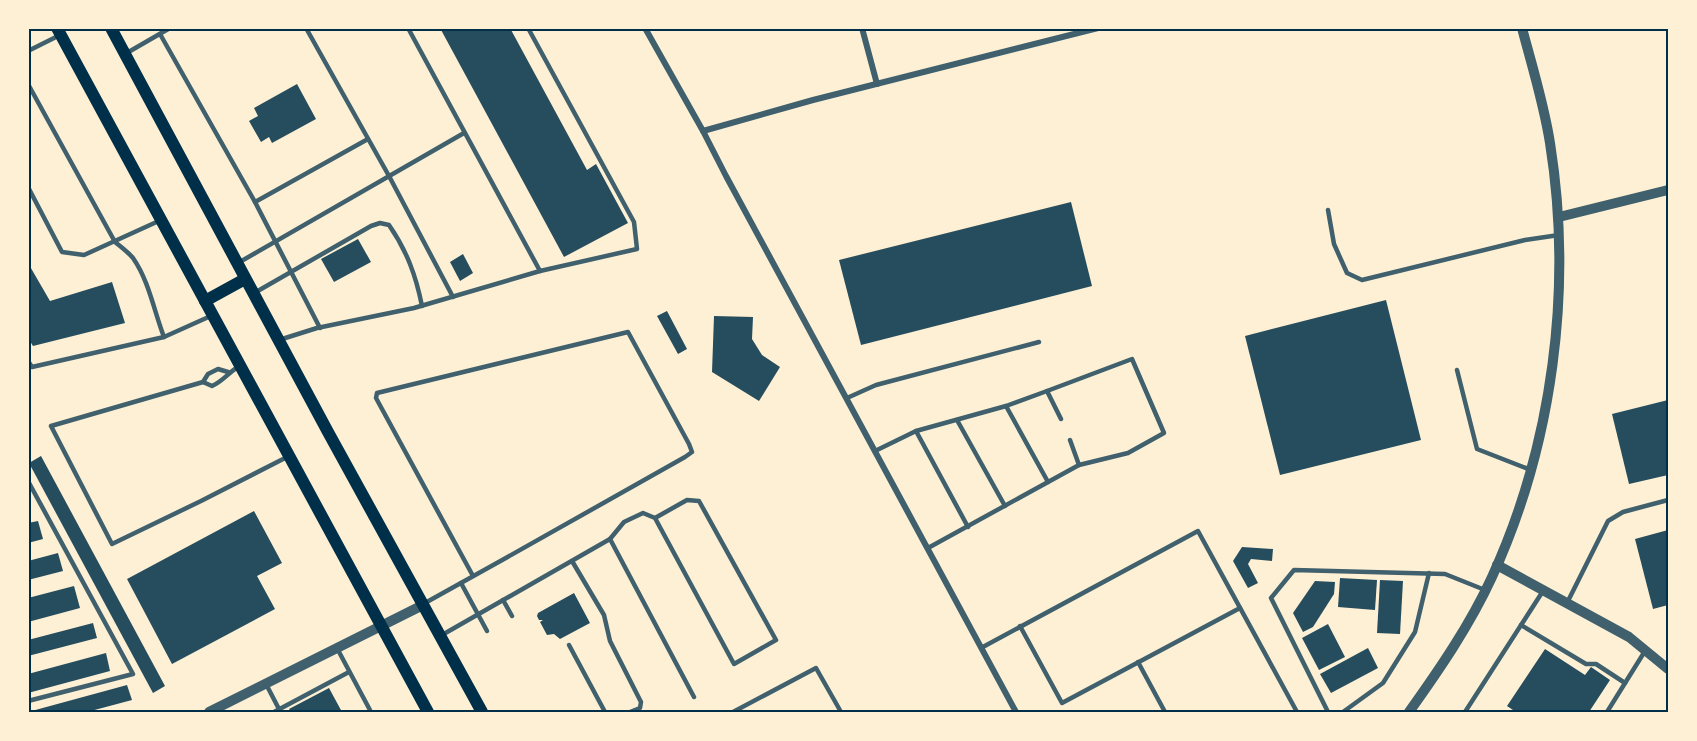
<svg xmlns="http://www.w3.org/2000/svg" width="1697" height="741" font-family="'DM Sans',sans-serif">
	<style>
		.building { fill: #264d5e }
		.lines { fill: none; stroke-linecap: round; stroke-linejoin: round }
		.service { stroke: #3f606c; stroke-width: 4.5 }
		.minor { stroke: #3f606c; stroke-width: 6 }
		.tertiary { stroke: #3f606c; stroke-width: 10 }
		.secondary { stroke: #003049; stroke-width: 12 }
		.neatline { fill: none; stroke: #003049; stroke-width: 2 }
	</style>
	<rect width="100%" height="100%" fill="#fdf0d5"/>
	<g class="building">
		<polygon points="440,28 510,28 587,170 596,164 628,223 564,257"/>
		<polygon points="297,84 316,119 272,143 269,137 261,142 249,121 258,116 254,108"/>
		<polygon points="1071,202 1092,286 861,345 839,260"/>
		<polygon points="358,239 371,262 334,282 321,259"/>
		<polygon points="463,254 473,273 460,281 450,262"/>
		<polygon points="28,263 50,301 112,282 125,323 33,346 28,338"/>
		<polygon points="1386,300 1421,440 1280,475 1245,336"/>
		<polygon points="667,311 687,349 678,354 657,316"/>
		<polygon points="714,316 753,317 752,339 762,355 780,367 759,401 712,372"/>
		<polygon points="1668,400 1668,475 1629,484 1612,414"/>
		<polygon points="41,456 165,686 153,693 29,463"/>
		<polygon points="254,511 282,563 257,576 275,609 172,664 127,579"/>
		<polygon points="38,521 43,539 28,543 28,523"/>
		<polygon points="1668,530 1668,605 1653,609 1635,539"/>
		<polygon points="1242,547 1273,549 1272,561 1251,559 1248,564 1258,583 1248,588 1233,561"/>
		<polygon points="58,553 63,571 28,580 28,561"/>
		<polygon points="1340,578 1377,580 1375,610 1338,607"/>
		<polygon points="1380,580 1403,581 1400,634 1377,633"/>
		<polygon points="1315,581 1335,582 1334,594 1313,627 1303,632 1293,613"/>
		<polygon points="74,586 80,608 28,622 28,598"/>
		<polygon points="574,593 590,623 560,639 554,634 547,635 540,622 543,620 539,620 537,616 538,613"/>
		<polygon points="93,623 97,638 28,656 28,640"/>
		<polygon points="1328,624 1345,657 1319,670 1302,638"/>
		<polygon points="1368,648 1378,668 1331,693 1320,674"/>
		<polygon points="1545,649 1585,675 1591,667 1610,680 1589,712 1516,712 1507,706"/>
		<polygon points="106,653 110,671 28,693 28,674"/>
		<polygon points="127,685 132,700 87,712 28,712"/>
		<polygon points="329,688 342,712 291,712 289,709"/>
	</g>
	<g class="lines">
		<g class="service">
			<polyline points="306,28 389,176 453,297"/>
			<polyline points="528,28 634,222 637,249 540,271"/>
			<polyline points="160,34 255,202 320,328"/>
			<polyline points="28,51 60,35"/>
			<polyline points="125,54 170,28"/>
			<path d="M28,84L115,242C121,247 128,252 133,258C149,281 154,311 164,337L213,315"/>
			<polyline points="28,187 62,252 84,255 161,220"/>
			<polyline points="255,202 368,139"/>
			<polyline points="1328,210 1334,244 1347,273 1362,280 1525,240 1559,235"/>
			<polyline points="238,263 464,133"/>
			<path d="M256,292L371,226L380,223L389,225C407,251 416,276 422,306"/>
			<polyline points="279,340 317,328 414,308 540,271 408,28"/>
			<polyline points="28,361 32,367 164,337"/>
			<path d="M238,367C228,373 223,381 212,386L203,382L51,426L112,544L201,501L289,456"/>
			<polyline points="1457,370 1477,449 1531,470"/>
			<polyline points="203,382 208,374 218,369 228,372"/>
			<polyline points="1047,391 1132,359 1164,433 1128,453 1079,465"/>
			<polyline points="847,398 876,385 1039,342"/>
			<polyline points="1006,406 1048,482"/>
			<polyline points="957,420 1005,506"/>
			<polyline points="875,451 916,431"/>
			<polyline points="28,481 133,674 28,701"/>
			<polyline points="968,527 916,431 1006,406 1047,391 1061,419"/>
			<polyline points="610,539 624,522 643,513 655,518 687,500 699,501 776,640 734,664 655,518"/>
			<polyline points="928,548 1079,465 1070,440"/>
			<polyline points="572,561 604,615 610,641 641,702 640,708 630,712"/>
			<polyline points="461,583 487,631"/>
			<polyline points="503,600 512,616"/>
			<path d="M425,603C512,555 598,506 685,457L692,452L689,444L628,332L377,393L376,398L473,576"/>
			<polyline points="1567,603 1608,521 1623,512 1668,500"/>
			<polyline points="1521,625 1586,664 1596,664 1625,683"/>
			<polyline points="1020,626 1062,703 1240,608"/>
			<polyline points="442,635 610,539 694,697"/>
			<polyline points="569,645 605,712"/>
			<polyline points="981,648 1198,531 1297,712"/>
			<polyline points="338,650 371,712"/>
			<polyline points="1138,662 1165,712"/>
			<polyline points="266,684 280,711"/>
			<polyline points="274,712 349,672"/>
			<polyline points="733,712 816,668 841,712"/>
			<polyline points="1328,712 1271,598 1294,570 1445,574 1485,590"/>
			<polyline points="1343,712 1383,683 1415,632 1429,573"/>
			<polyline points="1465,712 1543,591"/>
			<polyline points="1607,712 1645,651"/>
		</g>
		<g class="minor">
			<polyline points="645,28 703,131 726,176 1016,712"/>
			<polyline points="862,28 877,84"/>
			<polyline points="703,131 813,100 1098,28"/>
		</g>
		<g class="tertiary">
			<polyline points="1559,217 1668,190"/>
			<polyline points="1497,565 1629,637 1668,669"/>
			<polyline points="209,712 423,605"/>
			<path d="M1409,712C1439,670 1470,625 1492,577C1553,444 1573,288 1550,143C1544,104 1532,66 1522,28"/>
		</g>
		<g class="secondary">
			<polyline points="57,28 428,712"/>
			<polyline points="111,28 328,432 482,712"/>
			<polyline points="205,301 245,279"/>
		</g>
	</g>
	<rect width="1697" height="741" fill="none" stroke="#fdf0d5" stroke-width="60"/>
	<rect x="30" y="30" width="1637" height="681" class="neatline"/>
</svg>
